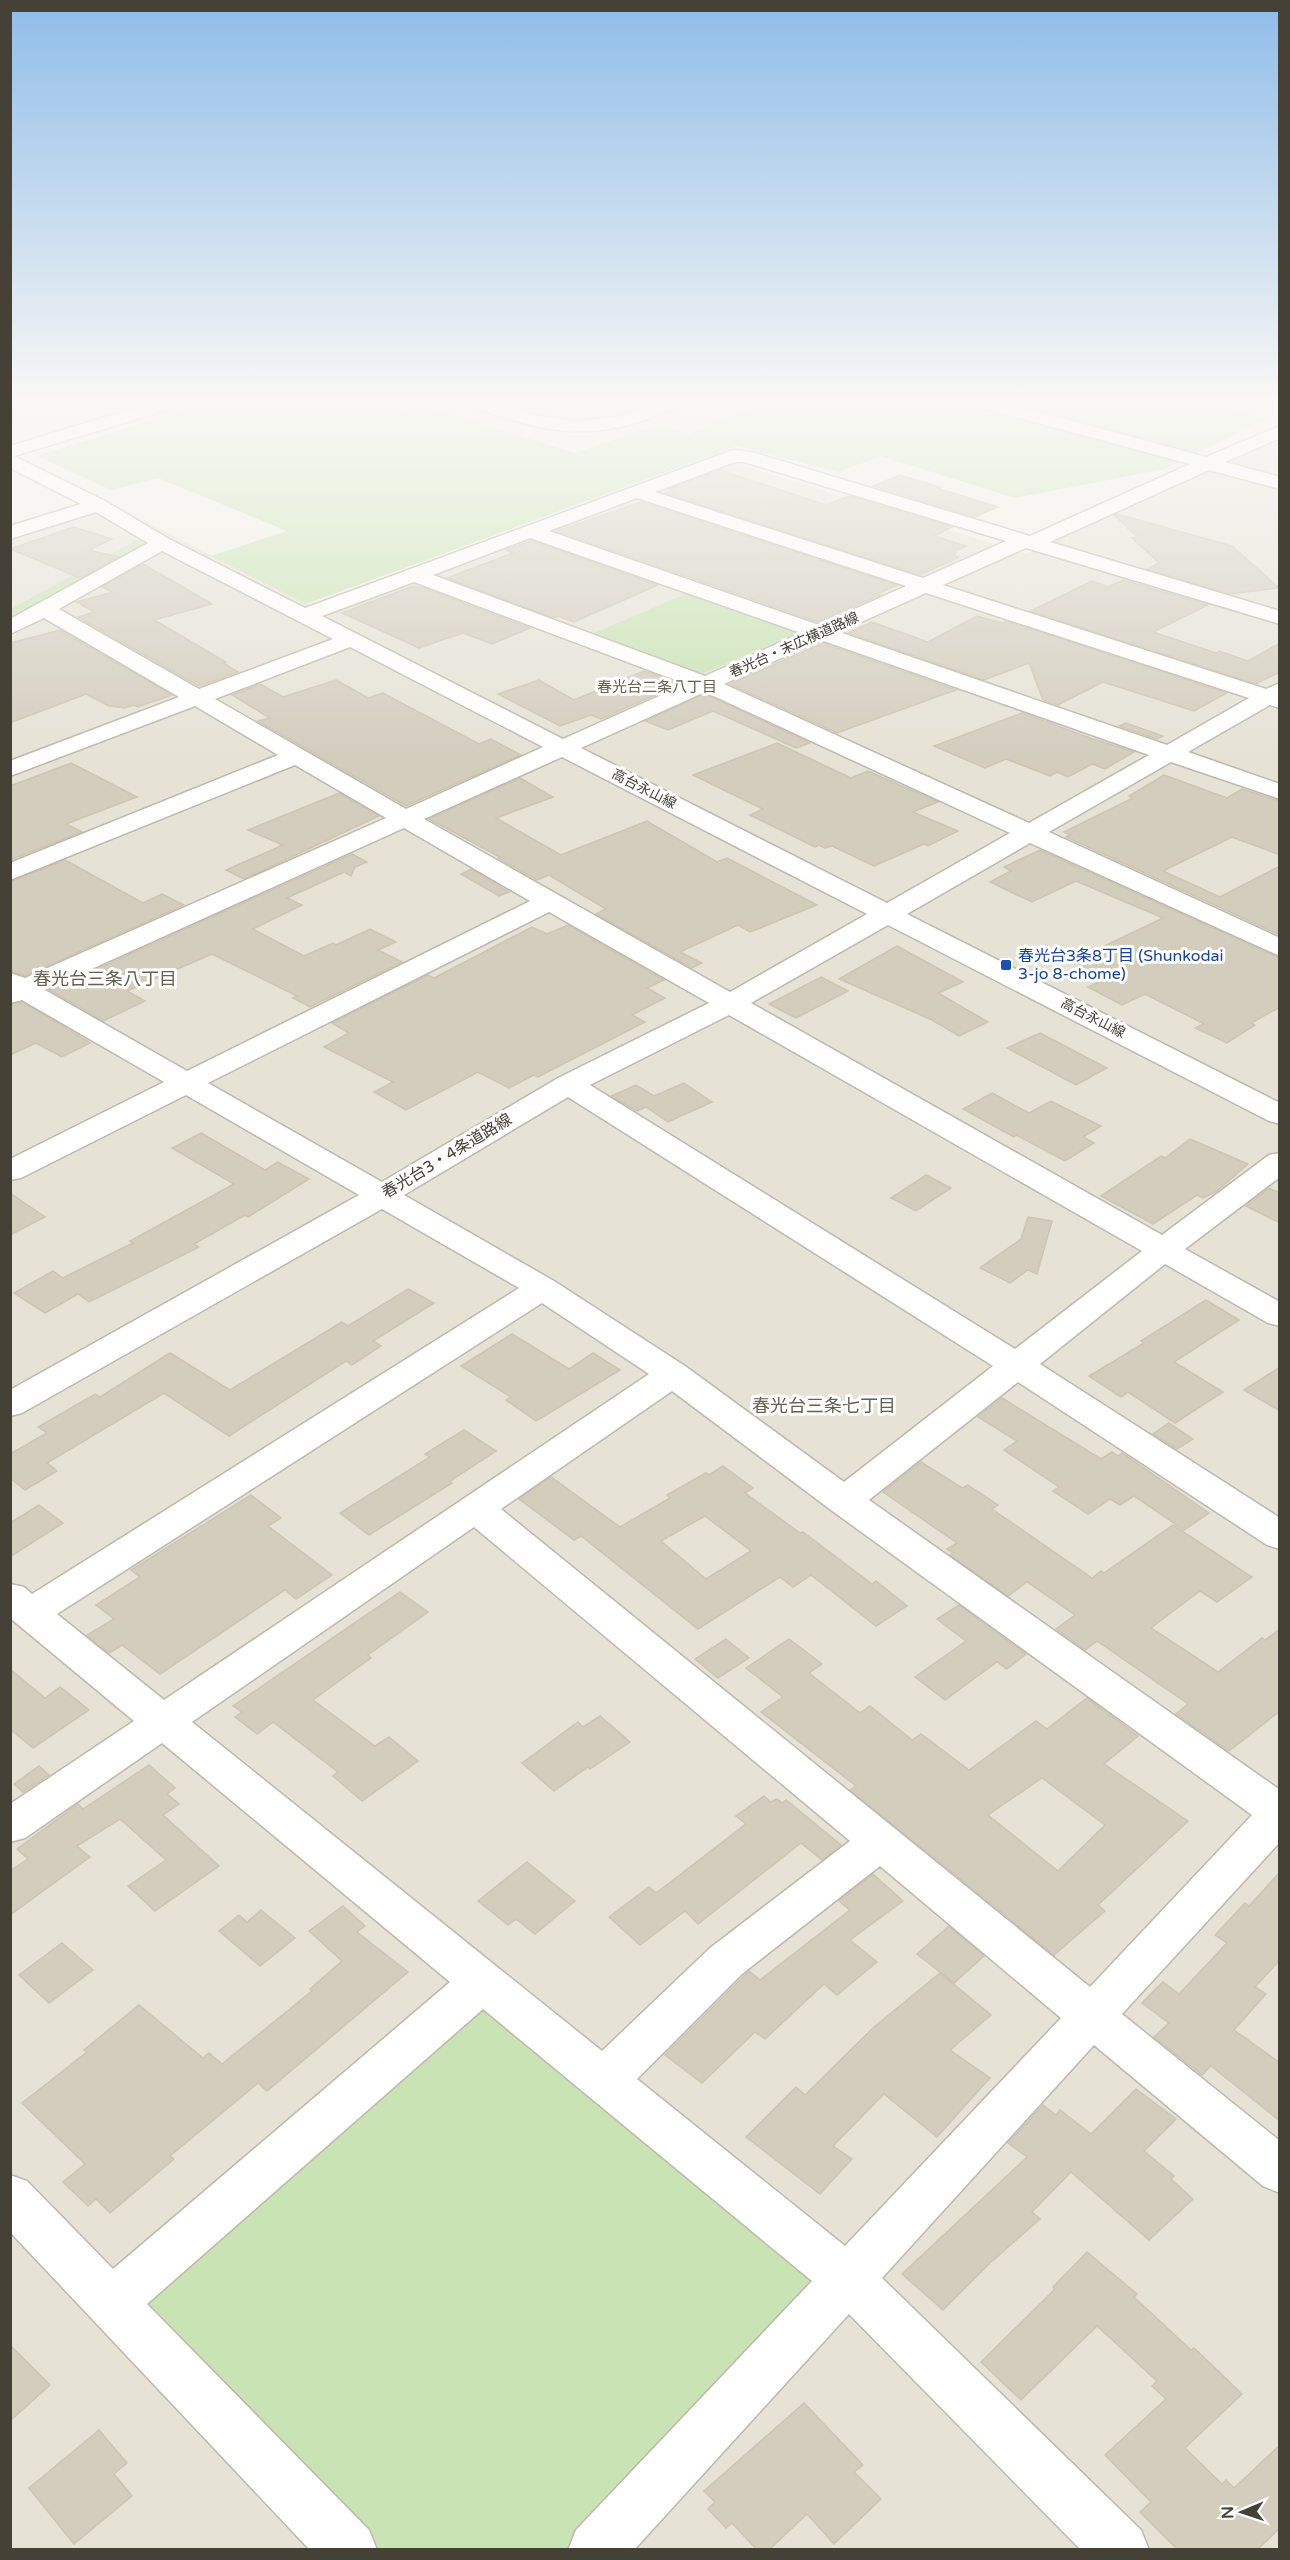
<svg xmlns="http://www.w3.org/2000/svg" width="1290" height="2560" font-family="'Varela Round','Noto Sans JP',sans-serif">
	<style>
		.residential { fill: #e6e2d6 }
		.green { fill: #c9e3b4 }
		.building { fill: #d3cdbe; stroke: #cdc5b2; stroke-width: 1.5; fill-rule: evenodd }
		.lines { fill: none; stroke-linecap: round; stroke-linejoin: round }
		.minor-casing { stroke: #bdb8ab; stroke-width: 3 }
		.minor { fill: #fff; fill-rule: evenodd }
		.transit-dot { fill: #1a4fb4; stroke: #fff; stroke-width: 2 }
		.labels { text-anchor: middle; dominant-baseline: central; stroke-width: 6; stroke-linejoin: round; paint-order: stroke }
		.far-street-label { font-size: 14px; fill: #454137; stroke: #fff }
		.far-neighbourhood-label { font-size: 15px; fill: #67604f; stroke: #fff }
		.transit-label { font-size: 16px; fill: #164399; stroke: #fff; text-anchor: start }
		.street-label { font-size: 16px; fill: #454137; stroke: #fff }
		.neighbourhood-label { font-size: 18px; fill: #67604f; stroke: #fff }
	</style>
	<rect width="100%" height="100%" fill="#f2f0e8"/>
	<polygon class="residential" points="1279,439 1279,2549 11,2549 10,539 115,506 328,615 735,463 1026,554"/>
	<g class="green">
		<polygon points="219,399 371,399 405,411 416,404 575,453 659,424 689,434 779,399 1196,399 1265,419 1165,469 1015,498 881,456 838,472 737,446 306,604 211,556 287,531 158,478 111,490 37,456"/>
		<polygon points="137,540 151,543 11,623 11,609"/>
		<polygon points="688,593 799,632 702,674 594,633"/>
		<polygon points="483,1981 848,2279 596,2550 349,2549 112,2302"/>
	</g>
	<g class="building">
		<polygon points="720,470 826,505 849,496 952,527 934,536 966,546 952,552 956,553 953,555 959,557 920,575 665,493 672,490 669,489"/>
		<polygon points="900,475 940,487 937,488 998,507 975,517 873,486"/>
		<polygon points="641,502 897,585 877,594 880,595 818,622 557,531"/>
		<polygon points="1117,514 1232,546 1279,588 1230,594 1147,569 1159,563 1132,538 1137,537 1114,515"/>
		<polygon points="73,527 112,539 89,550 118,557 80,578 10,549"/>
		<polygon points="531,541 658,585 574,622 558,616 554,618 447,578 513,553 506,550"/>
		<polygon points="143,564 212,604 154,620 226,662 223,663 238,672 199,686 78,617 94,612 77,602 113,592 102,587"/>
		<polygon points="1123,580 1208,605 1153,632 1216,653 1219,651 1248,661 1280,643 1280,672 1256,684 1030,611 1092,581 1108,587"/>
		<polygon points="413,586 423,588 530,628 492,644 463,633 419,648 342,613"/>
		<polygon points="977,616 1002,623 1006,621 1227,693 1194,711 1103,682 1058,705 1043,700 1029,663 984,680 848,633 872,622 928,642"/>
		<polygon points="60,630 172,695 138,707 133,705 125,708 109,706 86,694 10,723 10,643"/>
		<polygon points="823,643 956,690 837,733 730,684"/>
		<polygon points="644,671 680,684 601,719 591,715 560,726 498,694 539,680 574,700"/>
		<polygon points="336,680 368,698 383,693 479,744 491,739 521,755 406,806 258,721 270,718 232,695 260,684 283,697"/>
		<polygon points="705,694 810,743 796,748 713,711 668,730 645,721"/>
		<polygon points="1022,713 1093,739 1134,752 1105,769 1092,764 1068,777 1057,772 1050,776 1006,759 985,768 934,746"/>
		<polygon points="1126,723 1163,736 1157,739 1119,726"/>
		<polygon points="777,743 851,778 868,771 938,802 913,812 958,831 928,846 924,844 874,866 832,846 825,848 819,845 815,847 750,815 763,809 693,775"/>
		<polygon points="71,763 137,797 66,824 82,832 10,860 10,786"/>
		<polygon points="1164,775 1227,798 1242,789 1280,801 1280,855 1232,837 1163,871 1220,897 1280,866 1280,935 1066,837 1070,835 1064,832 1133,798 1129,796"/>
		<polygon points="520,778 553,797 496,818 561,855 647,821 717,862 727,858 817,905 750,932 738,925 680,952 702,963 692,968 596,914 606,909 549,875 537,880 498,858 500,857 429,819"/>
		<polygon points="339,793 379,816 244,879 226,870 283,845 248,830"/>
		<polygon points="1040,850 1280,958 1280,1007 1251,1023 1255,1025 1227,1043 1195,1028 1204,1024 1145,994 1122,1005 1088,987 1101,981 1084,972 1088,970 1071,962 1163,918 1076,881 1032,902 990,882 1011,871 1004,867"/>
		<polygon points="352,854 367,862 355,867 351,876 344,872 287,898 302,905 253,929 304,956 333,943 336,945 370,929 396,942 378,950 402,962 310,1007 293,998 297,996 212,954 127,991 145,1001 103,1021 50,990"/>
		<polygon points="65,860 143,903 162,894 184,905 25,976 10,971 10,882"/>
		<polygon points="471,869 509,892 499,896 461,874"/>
		<polygon points="568,925 664,980 647,988 665,998 632,1015 645,1022 538,1077 534,1075 509,1088 478,1072 406,1110 374,1092 393,1082 324,1047 349,1033 332,1023 428,975 434,978 532,927 547,934"/>
		<polygon points="897,946 963,982 938,993 988,1022 959,1036 932,1020 839,979"/>
		<polygon points="821,977 848,991 796,1018 769,1004"/>
		<polygon points="22,1002 76,1034 90,1043 62,1057 36,1043 10,1055 10,1005"/>
		<polygon points="1040,1033 1107,1068 1076,1085 1007,1048"/>
		<polygon points="684,1083 712,1102 668,1122 646,1107 637,1111 611,1096 636,1085 654,1096"/>
		<polygon points="992,1093 1029,1113 1051,1101 1101,1126 1083,1137 1094,1143 1065,1161 1016,1135 1014,1137 963,1109"/>
		<polygon points="201,1133 265,1170 278,1162 309,1179 248,1217 245,1215 194,1244 199,1247 89,1302 78,1294 45,1313 14,1293 53,1271 63,1278 133,1243 130,1241 234,1184 172,1148"/>
		<polygon points="1190,1139 1248,1164 1217,1191 1203,1198 1197,1195 1153,1224 1101,1196 1161,1156 1165,1158"/>
		<polygon points="926,1175 951,1188 916,1211 891,1198"/>
		<polygon points="1269,1188 1280,1193 1280,1223 1246,1206"/>
		<polygon points="10,1193 45,1217 10,1235"/>
		<polygon points="1028,1217 1052,1221 1037,1274 1028,1270 1010,1283 980,1268 1021,1239"/>
		<polygon points="408,1289 434,1303 373,1341 381,1346 352,1365 346,1361 229,1436 164,1393 47,1463 57,1471 25,1490 10,1478 10,1454 47,1433 38,1427 95,1394 100,1397 170,1353 230,1390 342,1322 348,1326"/>
		<polygon points="1206,1300 1239,1320 1174,1362 1223,1392 1175,1423 1128,1392 1121,1397 1089,1376 1144,1343 1141,1341"/>
		<polygon points="512,1334 569,1369 593,1353 620,1370 536,1421 506,1400 511,1397 461,1366"/>
		<polygon points="1280,1367 1280,1411 1244,1390"/>
		<polygon points="1002,1398 1101,1459 1112,1452 1118,1456 1122,1453 1209,1513 1184,1530 1134,1496 1120,1505 1110,1499 1088,1514 1053,1491 1059,1487 1004,1450 1017,1441 978,1417"/>
		<polygon points="1169,1423 1193,1439 1177,1449 1153,1434"/>
		<polygon points="464,1430 496,1451 450,1481 452,1483 369,1535 340,1513 430,1457 425,1454"/>
		<polygon points="921,1462 962,1488 968,1485 998,1505 992,1509 1092,1578 1101,1571 1104,1573 1173,1525 1252,1577 1217,1602 1200,1591 1151,1628 1218,1672 1262,1638 1265,1640 1280,1629 1280,1711 1229,1751 1176,1714 1188,1704 1097,1641 1085,1650 1056,1629 1075,1615 1027,1582 1008,1596 950,1555 953,1553 947,1549 957,1543 883,1492"/>
		<path d="M723,1466L753,1488L745,1493L800,1533L803,1532L872,1584L876,1581L907,1606L876,1626L811,1575L793,1587L780,1577L698,1629L581,1536L574,1540L519,1499L551,1477L620,1527L670,1498L667,1495L706,1473L709,1475ZM705,1516L751,1551L706,1579L661,1541Z"/>
		<polygon points="251,1495 281,1518 268,1526 332,1575 296,1599 285,1590 160,1674 122,1645 109,1653 87,1635 114,1619 96,1605 140,1577 131,1570"/>
		<polygon points="39,1505 63,1523 10,1557 10,1523"/>
		<polygon points="400,1592 428,1612 368,1655 371,1658 313,1700 375,1746 389,1737 418,1761 362,1801 333,1776 338,1772 273,1722 257,1734 235,1717 242,1712 233,1706"/>
		<polygon points="959,1605 1026,1654 1007,1669 997,1662 945,1700 915,1677 966,1641 937,1619"/>
		<polygon points="726,1639 749,1658 718,1678 695,1659"/>
		<path d="M789,1639L822,1664L809,1673L860,1713L870,1706L912,1740L921,1734L969,1770L1036,1721L1047,1729L1087,1698L1138,1736L1104,1764L1188,1821L1098,1905L1105,1911L1054,1955L850,1790L856,1786L761,1712L783,1697L746,1668ZM1042,1778L1105,1825L1058,1871L988,1815Z"/>
		<polygon points="10,1669 45,1698 60,1687 89,1710 33,1748 10,1729"/>
		<polygon points="600,1716 630,1742 590,1769 588,1767 554,1791 522,1763 578,1722 583,1727"/>
		<polygon points="149,1765 175,1788 167,1794 179,1804 163,1815 219,1866 155,1911 128,1886 166,1860 120,1819 77,1846 90,1857 10,1915 10,1871 28,1859 17,1849 78,1804 83,1809"/>
		<polygon points="39,1766 49,1775 23,1792 14,1784"/>
		<polygon points="764,1796 771,1802 777,1799 782,1803 786,1800 841,1845 822,1860 801,1843 698,1924 685,1911 640,1945 609,1917 649,1887 656,1893 746,1824 736,1816"/>
		<polygon points="527,1862 575,1901 535,1934 516,1919 508,1925 478,1901"/>
		<polygon points="1280,1872 1280,1960 1255,1987 1266,1994 1234,2030 1280,2063 1280,2121 1211,2066 1202,2075 1154,2037 1169,2023 1142,2003 1163,1982 1179,1994 1227,1943 1215,1935 1245,1903 1249,1906"/>
		<polygon points="873,1874 903,1901 850,1940 877,1962 837,1995 824,1984 765,2039 755,2032 702,2083 665,2055 749,1971 760,1980 850,1910 839,1901"/>
		<polygon points="343,1906 365,1926 357,1932 408,1972 267,2091 258,2083 170,2156 174,2159 110,2213 96,2199 88,2206 63,2182 85,2164 22,2103 87,2052 84,2050 139,2005 203,2058 209,2053 222,2064 312,1991 310,1989 342,1961 309,1931"/>
		<polygon points="261,1910 295,1938 260,1966 219,1931 239,1915 247,1922"/>
		<polygon points="949,1926 984,1956 954,1983 917,1954"/>
		<polygon points="62,1943 93,1970 49,2003 19,1975"/>
		<polygon points="940,1973 991,2015 950,2050 990,2078 937,2137 884,2094 833,2146 852,2159 820,2194 746,2137 796,2087 805,2095 874,2027"/>
		<polygon points="1136,2089 1176,2119 1144,2151 1174,2176 1171,2179 1193,2199 1149,2240 1071,2172 1032,2212 1040,2219 990,2263 943,2310 902,2274 1027,2157 1008,2143 1043,2105 1056,2115 1060,2110 1091,2134"/>
		<polygon points="1087,2252 1137,2294 1134,2297 1191,2350 1194,2348 1242,2394 1185,2448 1222,2484 1226,2480 1234,2488 1280,2445 1280,2528 1257,2550 1178,2550 1140,2512 1151,2502 1105,2455 1166,2399 1152,2386 1157,2381 1097,2326 1021,2400 981,2362 1055,2289 1053,2287"/>
		<polygon points="10,2345 50,2385 10,2421"/>
		<polygon points="804,2403 863,2465 854,2472 881,2499 834,2544 807,2514 769,2550 757,2550 732,2523 726,2528 708,2509 715,2502 704,2491"/>
		<polygon points="99,2430 127,2463 114,2474 132,2496 74,2544 29,2488"/>
	</g>
	<g class="lines">
		<g class="minor-casing">
			<g id="minor">
				<path d="M165,399H193L191,403L14,456L105,501L169,539L305,608L733,450L752,452L1030,536L1190,464L964,403L962,399H991L1206,457L1280,426V438L1225,462L1280,477V489L1209,470L1050,542L1280,611V624L1026,548L943,585L1266,689L1280,683V708L1270,705L1188,752L1280,784V799L1171,762L1049,832L1280,938V956L1030,843L907,914L1280,1103V1124L1269,1121L888,925L751,1003L1162,1235L1269,1155L1280,1153V1177L1185,1249L1280,1302V1326L1268,1323L1165,1264L1040,1364L1280,1518V1549L1267,1545L1018,1382L869,1500L1280,1790V1842L1122,2014L1280,2141V2193L1263,2186L1094,2045L882,2278L1141,2530L1149,2550H1081L849,2314L634,2550H568L576,2530L812,2281L483,2009L147,2304L369,2530L377,2550H310L10,2232V2175L27,2181L113,2269L450,1982L162,1743L25,1838L10,1842V1804L134,1721L10,1618V1584L24,1587L32,1594L519,1288L382,1209L22,1413L10,1416V1390L359,1195L186,1095L21,1178L10,1180V1159L164,1082L22,1000L10,1003V973L25,978L386,818L295,765L10,880V863L278,755L195,706L10,776V761L179,697L44,618L10,634V619L148,543L96,512L10,539V526L81,504L10,468V446ZM735,462H744L1006,541L923,578L655,492ZM637,498L906,586L819,625L549,531ZM530,538L801,633L705,676L433,575ZM162,551L333,639L199,689L59,609ZM414,582L686,684L563,739L322,616ZM926,593L1249,698L1167,745L839,632ZM821,640L1149,755L1029,823L724,684ZM350,647L543,747L406,809L215,699ZM705,692L1010,833L887,903L581,748ZM562,757L867,914L730,992L424,819ZM404,828L530,901L187,1071L45,990ZM549,912L709,1003L558,1078L382,1182L208,1083ZM729,1015L1142,1251L1015,1349L590,1085ZM568,1097L993,1366L844,1482L685,1366L554,1281L404,1195ZM542,1303L649,1374L164,1700L57,1614ZM672,1391L831,1510L1252,1815L1090,1987L501,1509ZM474,1527L850,1841L710,1948L602,2051L192,1722ZM880,1866L1061,2018L845,2246L637,2079L742,1974Z"/>
				<path d="M458,399H485L539,416L576,421L618,417L667,399H692L690,403C659,414 627,429 594,431C548,435 503,417 460,403Z"/>
			</g>
		</g>
		<use href="#minor" class="minor"/>
	</g>
	<linearGradient id="sky" x2="0" y2="1"><stop stop-color="#8fbce9"/><stop offset="0.53" stop-color="#f9f8f5"/><stop offset="1" stop-color="#f9f8f5" stop-opacity="0"/></linearGradient>
	<rect width="1290" height="758" fill="url(#sky)"/>
	<rect class="transit-dot" x="1000" y="959" width="12" height="12" rx="3"/>
	<g class="labels">
		<g class="far-street-label">
			<text transform="translate(794 645) rotate(-24)">春光台・末広横道路線</text>
			<text transform="translate(644 789) rotate(27)">高台永山線</text>
			<text transform="translate(1093 1018) rotate(27)">高台永山線</text>
		</g>
		<g class="far-neighbourhood-label">
			<text x="657" y="687">春光台二条八丁目</text>
		</g>
		<g class="transit-label">
			<text x="1018" y="956">春光台3条8丁目 (Shunkodai<tspan x="1018" dy="18">3-jo 8-chome)</tspan></text>
		</g>
		<g class="street-label">
			<text transform="translate(447 1156) rotate(-31)">春光台3・4条道路線</text>
		</g>
		<g class="neighbourhood-label">
			<text x="105" y="979">春光台三条八丁目</text>
			<text x="824" y="1406">春光台三条七丁目</text>
		</g>
	</g>
	<rect width="1290" height="2560" fill="none" stroke="#454137" stroke-width="24"/>
	<g transform="translate(1242 2512) rotate(268)" stroke="#ffffff" stroke-width="4.5" paint-order="stroke">
	<path d="M0-4.5L10 22L0 15L-10 22Z" fill="#454137"/>
	<text y="-9" font-size="16" font-weight="bold" text-anchor="middle" fill="#454137">N</text>
	</g>
</svg>
